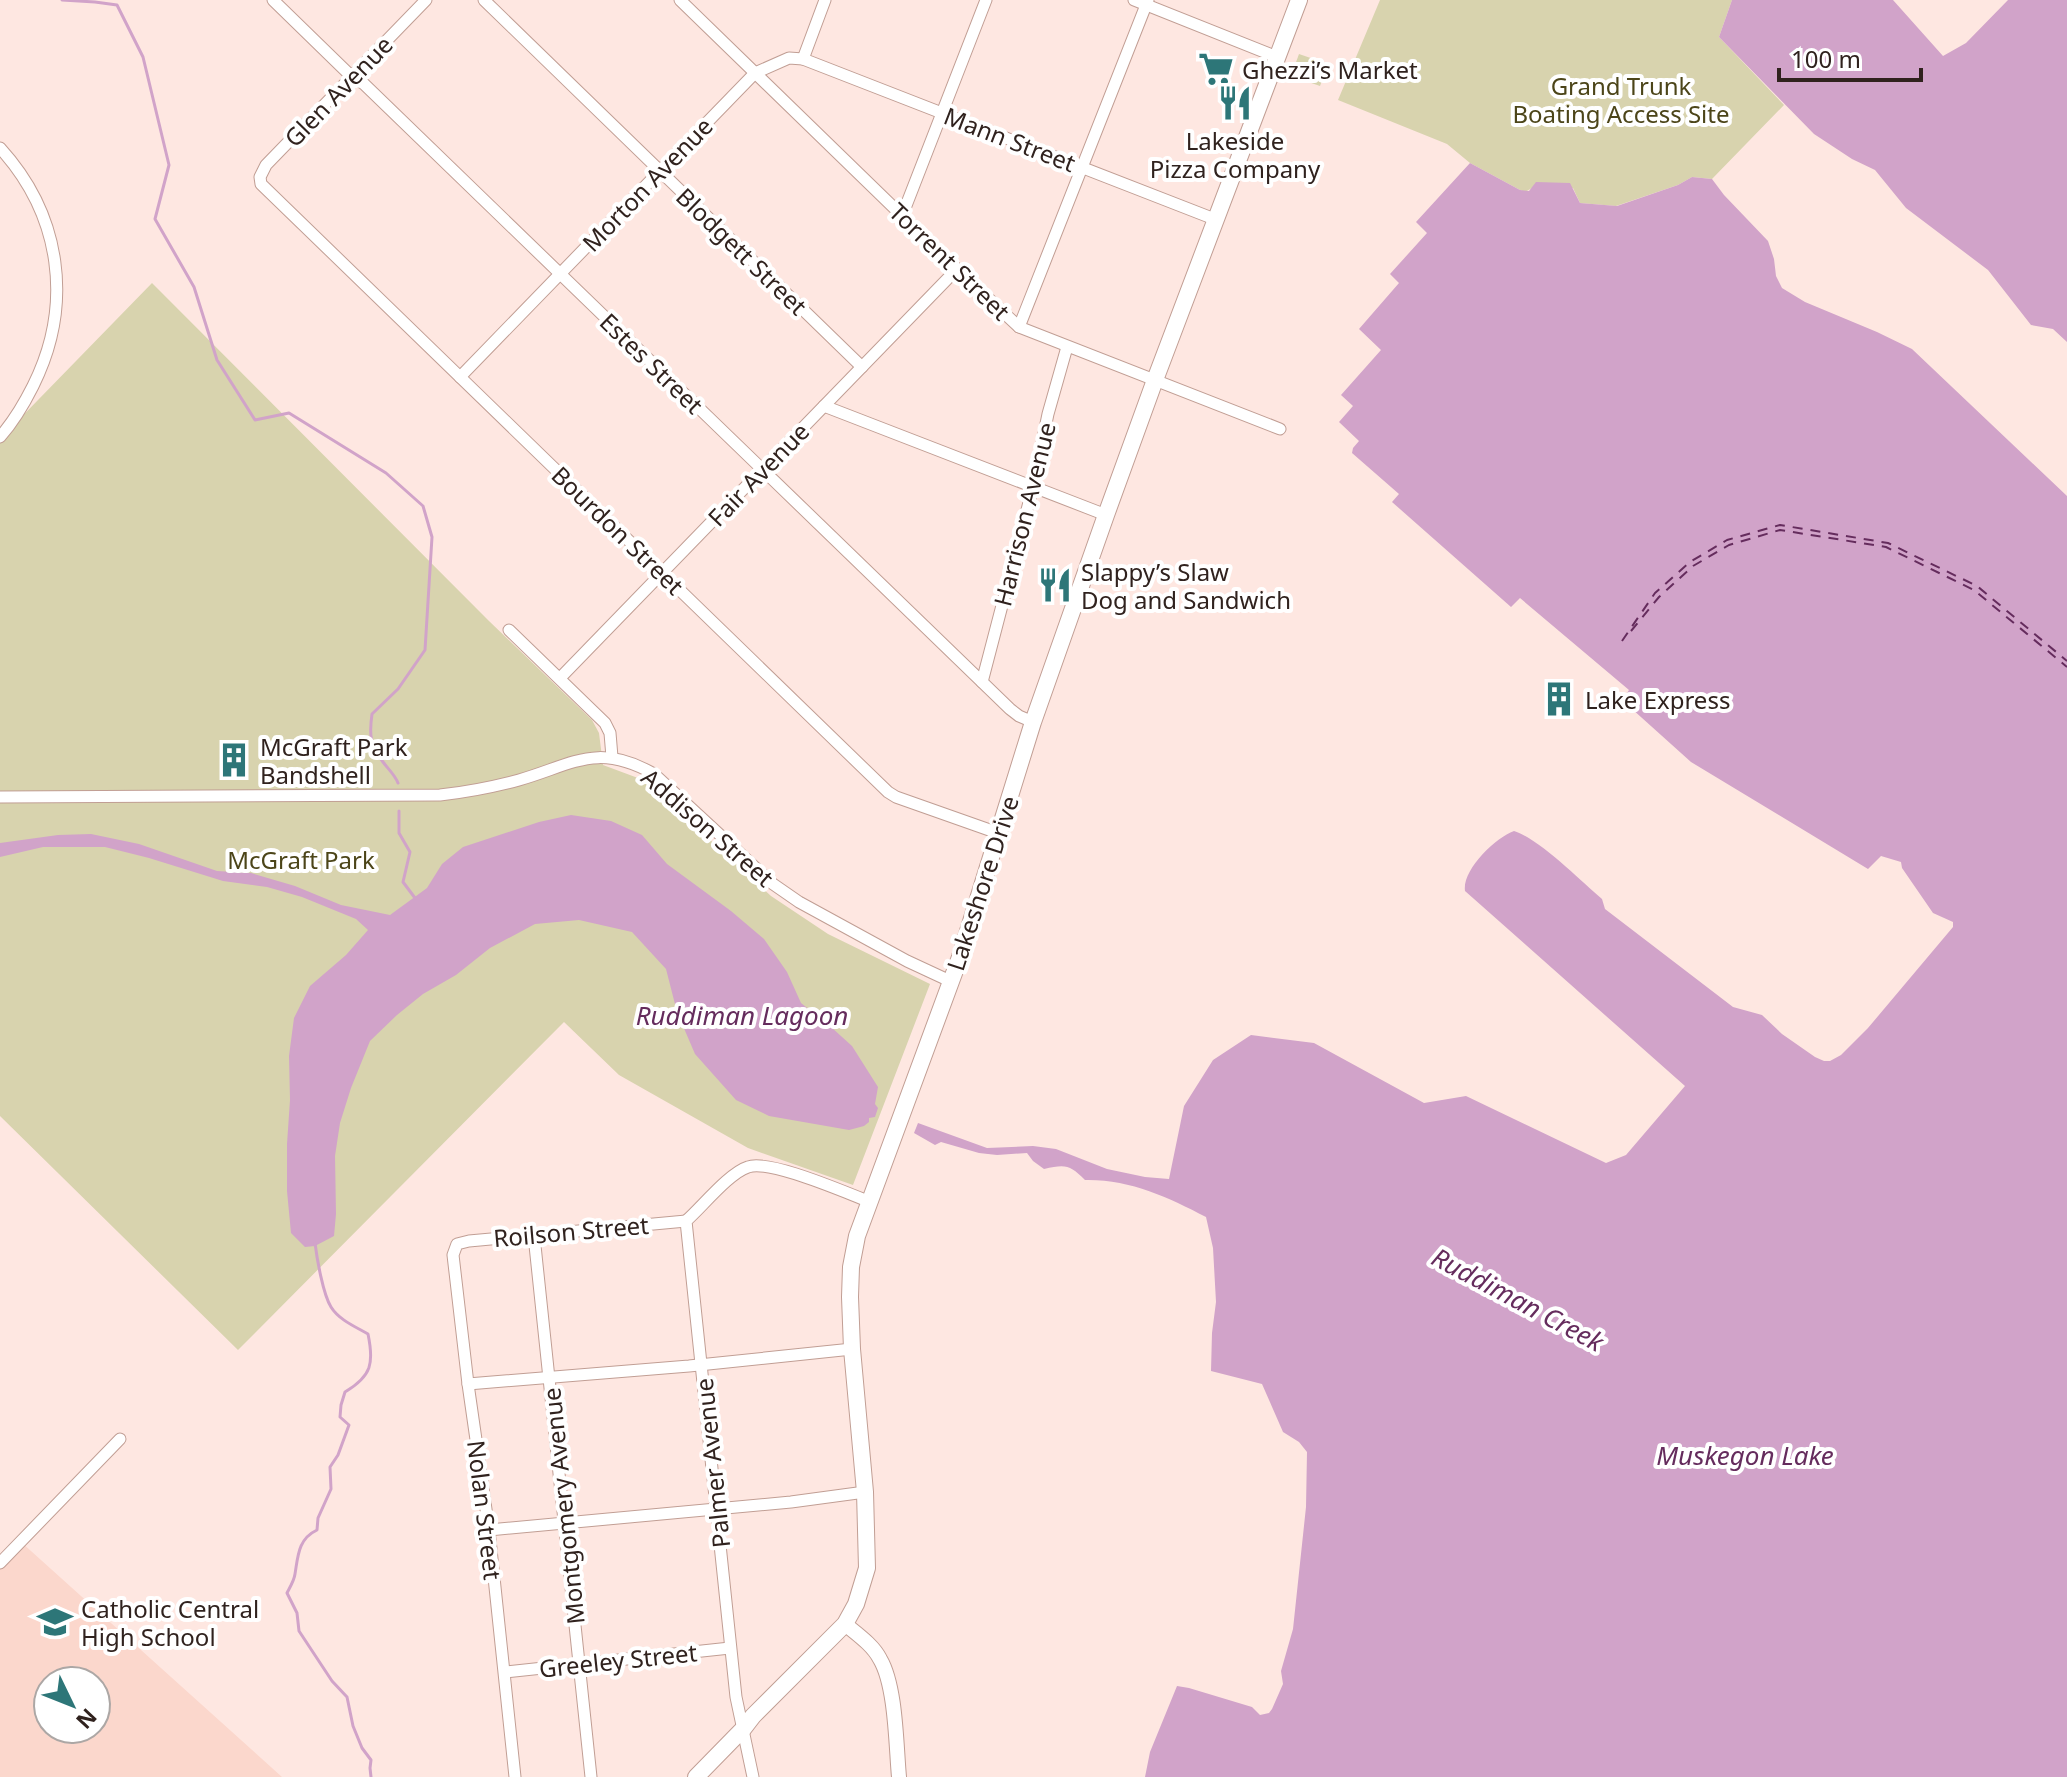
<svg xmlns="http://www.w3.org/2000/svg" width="2067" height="1777" font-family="'Noto Sans',sans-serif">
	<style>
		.built { fill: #fbd7cc; fill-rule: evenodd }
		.green { fill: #d8d3ae }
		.water { fill: #d1a3c9 }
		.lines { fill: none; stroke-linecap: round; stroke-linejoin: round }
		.stream { stroke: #d1a3c9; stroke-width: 3 }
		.ferry { stroke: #652c5d; stroke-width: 2; stroke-dasharray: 10 8; stroke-linecap: butt }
		.minor-casing { stroke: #c19e94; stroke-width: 13 }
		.tertiary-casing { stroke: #c19e94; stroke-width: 16 }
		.secondary-casing { stroke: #c19e94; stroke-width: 18 }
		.minor { stroke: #fff; stroke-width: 11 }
		.tertiary { stroke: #fff; stroke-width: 14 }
		.secondary { stroke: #fff; stroke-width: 16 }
		.labels { text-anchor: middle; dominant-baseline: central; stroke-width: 8; stroke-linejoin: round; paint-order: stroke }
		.poi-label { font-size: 24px; fill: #30221e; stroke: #fff; text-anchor: start }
		.park-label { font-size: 24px; fill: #4c4519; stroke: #fff }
		.street-label { font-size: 24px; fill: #30221e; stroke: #fff }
		.water-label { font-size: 26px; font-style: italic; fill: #652c5d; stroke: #fff }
	</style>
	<rect width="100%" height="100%" fill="#fee7e1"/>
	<path class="built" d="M21,1542L282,1777H0V1564ZM48,1681H96V1729H48Z"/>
	<g class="green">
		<polygon points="1380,0 1732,0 1719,37 1784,105 1712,179 1692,177 1678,185 1616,206 1580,203 1573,188 1532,188 1525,192 1520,190 1470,163 1447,144 1338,100"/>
		<polygon points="1299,54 1328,64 1320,86 1291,76"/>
		<polygon points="152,283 489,621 592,720 599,733 603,765 646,781 771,896 828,934 930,984 853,1185 748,1148 619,1075 564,1022 238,1350 0,1116 0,439"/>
	</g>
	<g class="water">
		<polygon points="1732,0 1893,0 1943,56 1966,43 2008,0 2067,0 2067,342 2053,329 2031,325 1988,270 1906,208 1875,170 1852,159 1814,134 1719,37"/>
		<path d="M1470,163L1520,190L1529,191L1536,182L1570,183L1580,203L1617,206L1678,185L1692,177L1712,179L1724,195L1768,241L1774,259L1776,276L1782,288L1805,302L1877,332L1912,349L2067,496V1777H1145L1150,1752L1177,1686L1189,1688L1252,1707L1260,1715L1269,1713L1272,1709L1283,1684L1281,1671L1293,1629L1306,1507L1307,1452L1299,1442L1283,1432L1262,1384L1211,1371L1212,1333L1216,1302L1213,1248L1206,1217C1168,1197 1129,1179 1085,1180C1070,1165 1066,1164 1044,1169L1033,1161L1027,1153L997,1155L979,1153L941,1142L935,1145L914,1133L918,1123L987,1148L1033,1146L1056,1149L1107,1169L1145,1177L1169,1179L1184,1106L1213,1060L1251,1035L1314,1043L1424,1103L1466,1096L1606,1163L1626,1155L1685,1086L1465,891C1462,870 1495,838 1514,831C1538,838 1581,881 1602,899L1605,909L1733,1007L1762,1015L1782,1034L1815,1057L1824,1061H1830L1841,1055L1868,1028L1953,927V922L1933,913L1902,868L1901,862L1881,856L1868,869L1691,762L1622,700L1629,690L1520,598L1511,607L1392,502L1399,494L1352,453L1353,448L1359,441L1339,422L1353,406L1341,395L1381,350L1359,329L1399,283L1390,274L1427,233L1416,222Z"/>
		<polygon points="571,815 611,821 642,835 667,864 731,911 764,939 787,972 801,1003 831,1027 852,1046 878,1087 875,1104 878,1108 875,1117 869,1118 869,1122 864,1126 849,1130 769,1116 736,1100 695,1054 677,1012 666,969 632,932 579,920 535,924 490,948 456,975 423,994 397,1015 370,1041 351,1088 340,1123 335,1156 336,1214 334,1236 315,1246 305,1247 291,1233 287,1191 287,1144 290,1100 289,1056 294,1018 310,986 346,955 368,930 356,919 302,897 267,887 223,881 149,858 105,847 43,847 0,857 0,843 58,835 91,834 139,844 217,871 251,873 295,886 341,905 390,915 427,888 442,864 463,847 539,822"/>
	</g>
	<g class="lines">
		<g class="stream">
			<path d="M62,0L95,2L117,5L143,57L169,165L155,219L194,287L217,360L255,420L289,413L386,473L423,506L432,537L425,650L398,689L372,714C369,735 370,745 383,762C389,770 395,775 398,783"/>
			<polyline points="399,811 399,833 410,852 403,882 415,898"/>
			<path d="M315,1243C317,1259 323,1294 331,1307C339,1320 356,1327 368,1334C374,1363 372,1376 345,1392L341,1405L340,1417L349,1425L338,1455L330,1467L331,1489L318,1518L317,1530C298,1539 298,1556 295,1574C294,1581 290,1587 287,1593L297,1613L299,1631L332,1681L347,1697L353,1726L362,1748L371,1760L370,1768L371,1777"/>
		</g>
		<g class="ferry">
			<polyline points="1631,631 1659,597 1693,566 1729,545 1780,530 1886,547 1974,590 2067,667"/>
			<polyline points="1622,641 1655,593 1690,562 1727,540 1780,525 1888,543 1977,586 2067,661"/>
		</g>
		<g class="minor-casing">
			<g id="minor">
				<polyline points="273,0 351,76 364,84 1010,709 1019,716 1033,722"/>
				<polyline points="426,0 266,165 260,177 261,184 888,792 896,797 998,833"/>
				<polyline points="484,0 862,367"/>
				<polyline points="680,0 957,269 1019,327 1280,429"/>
				<polyline points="1134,0 1277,57"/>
				<polyline points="803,59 1217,220"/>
				<path d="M0,148C61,215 74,304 33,386C24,404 14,421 0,437"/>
				<polyline points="902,216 986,0"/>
				<polyline points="1019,327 1148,0"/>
				<polyline points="460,377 755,73 789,58 803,59 825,0"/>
				<polyline points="824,406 1106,515"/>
				<polyline points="509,630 605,723 610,733 612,757"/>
				<polyline points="560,678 957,269"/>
				<polyline points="982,682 1033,487 1048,414 1067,347"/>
				<path d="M0,797L440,795C467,792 493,787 519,780C574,764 597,742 654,774L773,884L799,902L907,961L950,981"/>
				<polyline points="534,1236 591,1777"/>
				<polyline points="468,1384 689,1366 852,1349"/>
				<polyline points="489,1530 791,1502 865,1492"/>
				<polyline points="0,1563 120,1439"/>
				<polyline points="505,1672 730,1648"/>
				<polyline points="515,1777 489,1530 468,1384 453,1255 457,1244 469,1241 686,1221"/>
				<path d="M753,1777L736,1697L686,1221C702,1207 729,1173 748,1167C769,1159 844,1192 868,1201"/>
			</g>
		</g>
		<g class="tertiary-casing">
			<path id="tertiary" d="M845,1624C857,1634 873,1645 880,1659C896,1686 896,1745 899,1777"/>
		</g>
		<g class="secondary-casing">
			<polyline id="secondary" points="696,1777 743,1729 753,1716 845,1624 856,1604 867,1568 865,1492 852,1349 850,1297 851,1267 857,1236 960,957 1033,722 1106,515 1155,380 1299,0"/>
		</g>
		<use href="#minor" class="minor"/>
		<use href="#tertiary" class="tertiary"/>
		<use href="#secondary" class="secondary"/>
	</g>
	<defs>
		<g id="supermarket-bare" transform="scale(2.76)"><path d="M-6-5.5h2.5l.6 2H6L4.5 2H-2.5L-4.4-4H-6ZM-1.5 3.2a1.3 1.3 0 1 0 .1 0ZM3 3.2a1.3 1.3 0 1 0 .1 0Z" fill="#2d7678" stroke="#fff" stroke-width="2.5" paint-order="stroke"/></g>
		<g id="restaurant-bare" transform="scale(2.76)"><path d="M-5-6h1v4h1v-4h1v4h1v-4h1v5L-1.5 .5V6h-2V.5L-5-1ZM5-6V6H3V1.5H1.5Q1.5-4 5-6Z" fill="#2d7678" stroke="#fff" stroke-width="2.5" paint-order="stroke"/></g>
		<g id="building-bare" transform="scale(2.76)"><path d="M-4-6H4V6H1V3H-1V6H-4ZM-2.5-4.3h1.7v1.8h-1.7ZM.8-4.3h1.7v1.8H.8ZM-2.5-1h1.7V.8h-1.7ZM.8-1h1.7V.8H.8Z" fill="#2d7678" stroke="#fff" stroke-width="2.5" paint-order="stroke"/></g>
		<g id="school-bare" transform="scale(2.76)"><path d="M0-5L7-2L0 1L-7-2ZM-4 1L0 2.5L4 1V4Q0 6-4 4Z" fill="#2d7678" stroke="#fff" stroke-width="2.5" paint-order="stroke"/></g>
	</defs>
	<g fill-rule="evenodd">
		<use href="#supermarket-bare" x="1216" y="69"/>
		<use href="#restaurant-bare" x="1235" y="103"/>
		<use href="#restaurant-bare" x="1055" y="585"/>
		<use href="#building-bare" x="1559" y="699"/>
		<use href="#building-bare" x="234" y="760"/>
		<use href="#school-bare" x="55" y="1622"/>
	</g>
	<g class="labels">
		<g class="poi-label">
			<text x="1242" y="69">Ghezzi’s Market</text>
			<text x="1235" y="140" text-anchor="middle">Lakeside<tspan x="1235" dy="28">Pizza Company</tspan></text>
			<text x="1081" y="571">Slappy’s Slaw<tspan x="1081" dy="28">Dog and Sandwich</tspan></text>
			<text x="1585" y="699">Lake Express</text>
			<text x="260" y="746">McGraft Park<tspan x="260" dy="28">Bandshell</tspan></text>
			<text x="81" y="1608">Catholic Central<tspan x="81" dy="28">High School</tspan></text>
		</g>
		<g class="park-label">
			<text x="1621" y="85">Grand Trunk<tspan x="1621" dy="28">Boating Access Site</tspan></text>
			<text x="301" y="859">McGraft Park</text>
		</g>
		<g class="street-label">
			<text transform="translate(338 91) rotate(-46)">Glen Avenue</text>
			<text transform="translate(1010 139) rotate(21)">Mann Street</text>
			<text transform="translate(647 184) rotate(-46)">Morton Avenue</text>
			<text transform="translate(742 251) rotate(44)">Blodgett Street</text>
			<text transform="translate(950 261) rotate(44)">Torrent Street</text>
			<text transform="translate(652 363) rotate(44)">Estes Street</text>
			<text transform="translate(758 474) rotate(-46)">Fair Avenue</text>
			<text transform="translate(1024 514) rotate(-76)">Harrison Avenue</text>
			<text transform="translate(618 530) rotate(44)">Bourdon Street</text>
			<text transform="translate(708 827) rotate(41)">Addison Street</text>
			<text transform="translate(982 883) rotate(-72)">Lakeshore Drive</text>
			<text transform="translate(571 1231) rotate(-5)">Roilson Street</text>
			<text transform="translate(712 1463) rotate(-96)">Palmer Avenue</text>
			<text transform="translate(563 1506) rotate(-96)">Montgomery Avenue</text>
			<text transform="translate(485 1510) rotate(83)">Nolan Street</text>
			<text transform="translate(618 1660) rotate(-6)">Greeley Street</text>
		</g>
		<g class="water-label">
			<text x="742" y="1015">Ruddiman Lagoon</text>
			<text transform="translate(1518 1299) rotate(28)">Ruddiman Creek</text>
			<text x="1745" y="1455">Muskegon Lake</text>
		</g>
	</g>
	<g transform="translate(72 1705) rotate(133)"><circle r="38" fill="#ffffff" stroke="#aca7a5" stroke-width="2"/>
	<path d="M0-6L14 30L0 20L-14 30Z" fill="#2d7678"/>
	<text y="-12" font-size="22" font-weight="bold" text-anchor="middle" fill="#30221e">N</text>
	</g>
	<path d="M1779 68v12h142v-12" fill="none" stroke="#30221e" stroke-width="4"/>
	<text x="1791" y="68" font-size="24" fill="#30221e" stroke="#ffffff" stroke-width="6" paint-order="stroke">100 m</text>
</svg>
